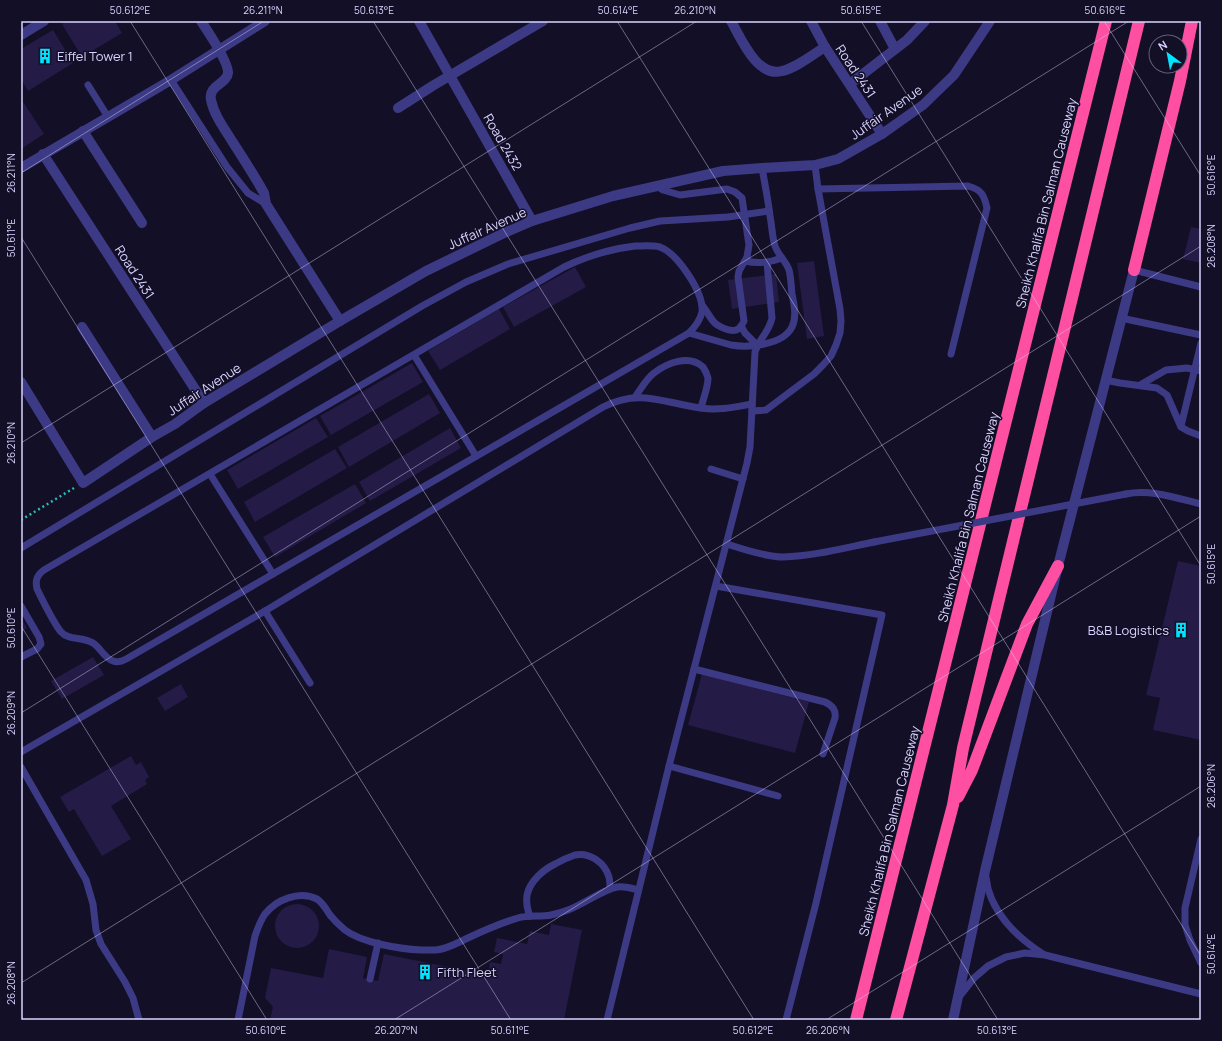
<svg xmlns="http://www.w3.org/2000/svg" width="1222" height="1041" font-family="Manrope,sans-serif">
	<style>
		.building { fill: #241b47 }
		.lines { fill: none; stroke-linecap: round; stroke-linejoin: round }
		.path { stroke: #2fb8b0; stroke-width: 2.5; stroke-dasharray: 2 3; stroke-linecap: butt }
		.lane { stroke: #3d3a85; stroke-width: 7 }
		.street { stroke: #3d3a85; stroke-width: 10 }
		.highway { stroke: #ff4fa3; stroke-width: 12 }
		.lane-bridge { stroke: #3d3a85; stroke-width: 7 }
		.ticks { fill: none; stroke: #d9d4ff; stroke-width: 1; stroke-opacity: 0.45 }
		.labels { text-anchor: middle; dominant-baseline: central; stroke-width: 3; stroke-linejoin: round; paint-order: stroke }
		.poi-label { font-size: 13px; fill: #d9d4ff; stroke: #130f26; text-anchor: start }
		.street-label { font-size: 13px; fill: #d9d4ff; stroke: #130f26 }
		.neatline { fill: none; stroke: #d9d4ff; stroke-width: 1.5 }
		.ticks-label { font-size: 10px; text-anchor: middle; fill: #d9d4ff }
	</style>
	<rect width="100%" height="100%" fill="#130f26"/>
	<g class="building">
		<polygon points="67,21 115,21 122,33 82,57 62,24"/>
		<polygon points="53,30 73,63 28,91 21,79 21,49"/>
		<polygon points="24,103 44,134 21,149 21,104"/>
		<polygon points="1191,227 1201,229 1201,263 1183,259"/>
		<polygon points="814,261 824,336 807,339 797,263"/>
		<polygon points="575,267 586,287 514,327 503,307"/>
		<polygon points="776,274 779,302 732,309 728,280"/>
		<polygon points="499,309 510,329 440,370 428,351"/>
		<polygon points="412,363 423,382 331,435 320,416"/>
		<polygon points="429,394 440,413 349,467 338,447"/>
		<polygon points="316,418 328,437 238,489 227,470"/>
		<polygon points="450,428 461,448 370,501 359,482"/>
		<polygon points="335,449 347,468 255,522 244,502"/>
		<polygon points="355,484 366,503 275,557 263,537"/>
		<polygon points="1178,561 1201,566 1201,740 1153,730 1160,698 1146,695"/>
		<polygon points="21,618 27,628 21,632"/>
		<polygon points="93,657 104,675 62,699 51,681"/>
		<polygon points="702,674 809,702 795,753 688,725"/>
		<polygon points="181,684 188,697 165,711 157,698"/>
		<polygon points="131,756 136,765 141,762 149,777 145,780 147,784 111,806 131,839 102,856 74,809 69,812 60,797"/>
		<circle cx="297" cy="926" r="22"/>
		<polygon points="551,924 582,930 564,1020 270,1020 273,1007 265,998 271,968 323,978 329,949 367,957 363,978 378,981 384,954 488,975 490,962 501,964 503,954 494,952 497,938 527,944 530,931 549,935"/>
	</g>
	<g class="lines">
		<polyline class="path" points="21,520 74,488"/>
		<g class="lane">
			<polyline points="171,80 227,167 248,193 266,204"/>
			<polyline points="88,85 108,117"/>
			<path d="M657,186L663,190L680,195L727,189L735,192L742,198L749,245L747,257L739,271L738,277L744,321C742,325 740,329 736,330C729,332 717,326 713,321C709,316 706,310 702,305"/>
			<path d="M818,189L968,186C982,190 984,195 987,208L951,354"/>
			<path d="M635,246C643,246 652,245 660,247C678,254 704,293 702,312C700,321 695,327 689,333L128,658C123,661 118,663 113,661C104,658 100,647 93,643C82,636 69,641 61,632C53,622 43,601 37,589C35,580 37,575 44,570L564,267C587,256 610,249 635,246Z"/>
			<path d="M745,261C758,264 769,263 782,258"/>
			<polyline points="1134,270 1201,287"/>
			<polyline points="1121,318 1201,335"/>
			<polyline points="741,326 745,333 757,345"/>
			<path d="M689,333L731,345C749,348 783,345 792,327C797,317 794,304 792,294C791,286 791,277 789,270C786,261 778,255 775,246C772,236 772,226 770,216C768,200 765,184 762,168"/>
			<polyline points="414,355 476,456"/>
			<polyline points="1105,380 1120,383 1157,388 1167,395 1181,427 1188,431 1201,436"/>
			<polyline points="1140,385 1166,370 1187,368 1201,371"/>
			<path d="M635,397C641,389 646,379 654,373C667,363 689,354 703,367C705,370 707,374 708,378C708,388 703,399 701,408"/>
			<polyline points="752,411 766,410 814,374 823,365 831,356 836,345 840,333 841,321 840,309 818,189 815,165"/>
			<polyline points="1181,426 1201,343"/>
			<polyline points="711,469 743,479"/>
			<polyline points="210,474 273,574"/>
			<path d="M1126,494C1151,489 1176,498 1201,504"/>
			<path d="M727,544C742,549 767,557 783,557C814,556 844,548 874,542"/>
			<polyline points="21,548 422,306 466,282 508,264 630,228 660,221 728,217 769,211"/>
			<polyline points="716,586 882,615 816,903 786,1020"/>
			<polyline points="21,606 39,637 41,644 37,649 21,657"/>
			<polyline points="265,611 310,683"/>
			<path d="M694,669L825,702C833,706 836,710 835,718L823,754"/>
			<path d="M21,752L265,611L603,407C640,388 663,403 701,408C718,411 735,407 752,404"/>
			<polyline points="669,766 778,796"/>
			<polyline points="21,767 86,880 93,904 96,930 101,944 125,982 133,998 139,1020"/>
			<polyline points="1201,839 1185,908 1185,925 1190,940 1201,963"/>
			<path d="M986,877C989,910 1016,937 1043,954"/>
			<path d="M530,916C527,909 526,902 527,895C530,881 543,870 555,864C562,860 569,857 575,855C590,852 605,863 609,877C610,881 610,885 610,889"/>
			<polyline points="370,979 378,943"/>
			<polyline points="959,997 974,978 988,966 1006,957 1025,953 1045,955 1201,994"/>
			<path d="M238,1020L255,936C258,928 260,921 265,914C276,900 299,890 317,899C323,903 326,909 330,915C334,920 340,926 345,930C362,943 400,949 421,950C426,950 431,950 436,950C448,949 459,942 470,937C485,930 501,923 518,918C528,915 540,917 551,915C556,914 563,912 568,910C584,904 602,890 617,887C624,886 631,888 638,890"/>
			<path d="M607,1020L669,766L747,463L750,447L755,352C759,339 769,332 772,318L767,263"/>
		</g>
		<g class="street">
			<path d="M201,21C207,30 229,63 228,73C227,84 208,85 211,100C214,115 224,128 232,141C243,158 254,175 264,193L266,204L340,321"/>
			<polyline points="419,21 532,221"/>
			<path d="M731,21C741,38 757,78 782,71C796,68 812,55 825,47"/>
			<polyline points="811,21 825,47 882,134"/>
			<polyline points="880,21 895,49"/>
			<polyline points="21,35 44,21"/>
			<polyline points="850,84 907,40 925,21"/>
			<polyline points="398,108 434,85 543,21"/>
			<polyline points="83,131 142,223"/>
			<polyline points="43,154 204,403"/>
			<polyline points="21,168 171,80 265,21"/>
			<polyline points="82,327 152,437"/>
			<polyline points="21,382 83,483 152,437 175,424 204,403 340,321 426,271 502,234 532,221 613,196 723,171 762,168 815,165 838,159 882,134 923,105 954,75 990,21"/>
			<polyline points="953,1020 985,871 1058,566 1134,270"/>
		</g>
		<g class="highway">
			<polyline points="1134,270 1180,81 1192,21"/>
			<polyline points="958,797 972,770 1027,624 1058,566"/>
			<polyline points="856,1020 1106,21"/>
			<polyline points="896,1020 953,805 963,748 1139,21"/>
		</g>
		<polyline class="lane-bridge" points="874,542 1126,494"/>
	</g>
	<path class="ticks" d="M130,21L754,1020M373,21L998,1020M617,21L1201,956M861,21L1201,566M1104,21L1201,176M21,173L264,21M21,237L511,1020M21,443L697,21M21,626L267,1020M21,713L1129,21M21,983L1201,246M21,1016L23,1020M394,1020L1201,516M826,1020L1201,786"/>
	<defs>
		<g id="building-bare" transform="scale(1.2)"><path d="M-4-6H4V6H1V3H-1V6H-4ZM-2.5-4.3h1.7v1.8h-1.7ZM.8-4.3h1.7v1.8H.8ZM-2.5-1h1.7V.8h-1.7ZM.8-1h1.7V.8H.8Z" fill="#00e5ff" stroke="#130f26" stroke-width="2.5" paint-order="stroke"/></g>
	</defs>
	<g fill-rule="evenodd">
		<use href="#building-bare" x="45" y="56"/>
		<use href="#building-bare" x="1181" y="630"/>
		<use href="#building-bare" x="425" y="972"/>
	</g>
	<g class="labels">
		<g class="poi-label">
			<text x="57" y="56">Eiffel Tower 1</text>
			<text x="1169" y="630" text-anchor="end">B&amp;B Logistics</text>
			<text x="437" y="972">Fifth Fleet</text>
		</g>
		<g class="street-label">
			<text transform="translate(856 71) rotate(56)">Road 2431</text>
			<text transform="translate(886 112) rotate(-35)">Juffair Avenue</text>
			<text transform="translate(503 142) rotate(60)">Road 2432</text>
			<text transform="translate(1046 203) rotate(-76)">Sheikh Khalifa Bin Salman Causeway</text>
			<text transform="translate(487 228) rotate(-24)">Juffair Avenue</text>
			<text transform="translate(135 272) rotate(57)">Road 2431</text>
			<text transform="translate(204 389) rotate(-33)">Juffair Avenue</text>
			<text transform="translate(968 517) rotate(-76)">Sheikh Khalifa Bin Salman Causeway</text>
			<text transform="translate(889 831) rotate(-76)">Sheikh Khalifa Bin Salman Causeway</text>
		</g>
	</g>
	<rect width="1222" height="1041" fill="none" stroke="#130f26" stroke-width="44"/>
	<g transform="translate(1168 54) rotate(328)"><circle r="19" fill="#130f26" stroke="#625e7d"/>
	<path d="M0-3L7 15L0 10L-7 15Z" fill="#00e5ff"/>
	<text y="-6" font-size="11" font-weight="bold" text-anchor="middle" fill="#d9d4ff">N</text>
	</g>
	<rect x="22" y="22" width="1178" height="997" class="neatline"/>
	<g class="ticks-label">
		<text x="130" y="14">50.612°E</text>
		<text x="263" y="14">26.211°N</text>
		<text x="374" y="14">50.613°E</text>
		<text x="618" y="14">50.614°E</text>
		<text x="695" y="14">26.210°N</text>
		<text x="861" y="14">50.615°E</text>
		<text x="1105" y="14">50.616°E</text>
		<text transform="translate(11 173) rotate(-90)" y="4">26.211°N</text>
		<text transform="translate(1211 175) rotate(-90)" y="4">50.616°E</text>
		<text transform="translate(11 238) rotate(-90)" y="4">50.611°E</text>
		<text transform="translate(1211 246) rotate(-90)" y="4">26.208°N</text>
		<text transform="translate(11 443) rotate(-90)" y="4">26.210°N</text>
		<text transform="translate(1211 564) rotate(-90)" y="4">50.615°E</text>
		<text transform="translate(11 628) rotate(-90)" y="4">50.610°E</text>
		<text transform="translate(11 713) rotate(-90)" y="4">26.209°N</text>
		<text transform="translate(1211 786) rotate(-90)" y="4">26.206°N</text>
		<text transform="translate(1211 954) rotate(-90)" y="4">50.614°E</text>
		<text transform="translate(11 983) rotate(-90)" y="4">26.208°N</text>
		<text x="266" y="1034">50.610°E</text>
		<text x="396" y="1034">26.207°N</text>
		<text x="510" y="1034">50.611°E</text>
		<text x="753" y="1034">50.612°E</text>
		<text x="828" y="1034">26.206°N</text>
		<text x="997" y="1034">50.613°E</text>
	</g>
</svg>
